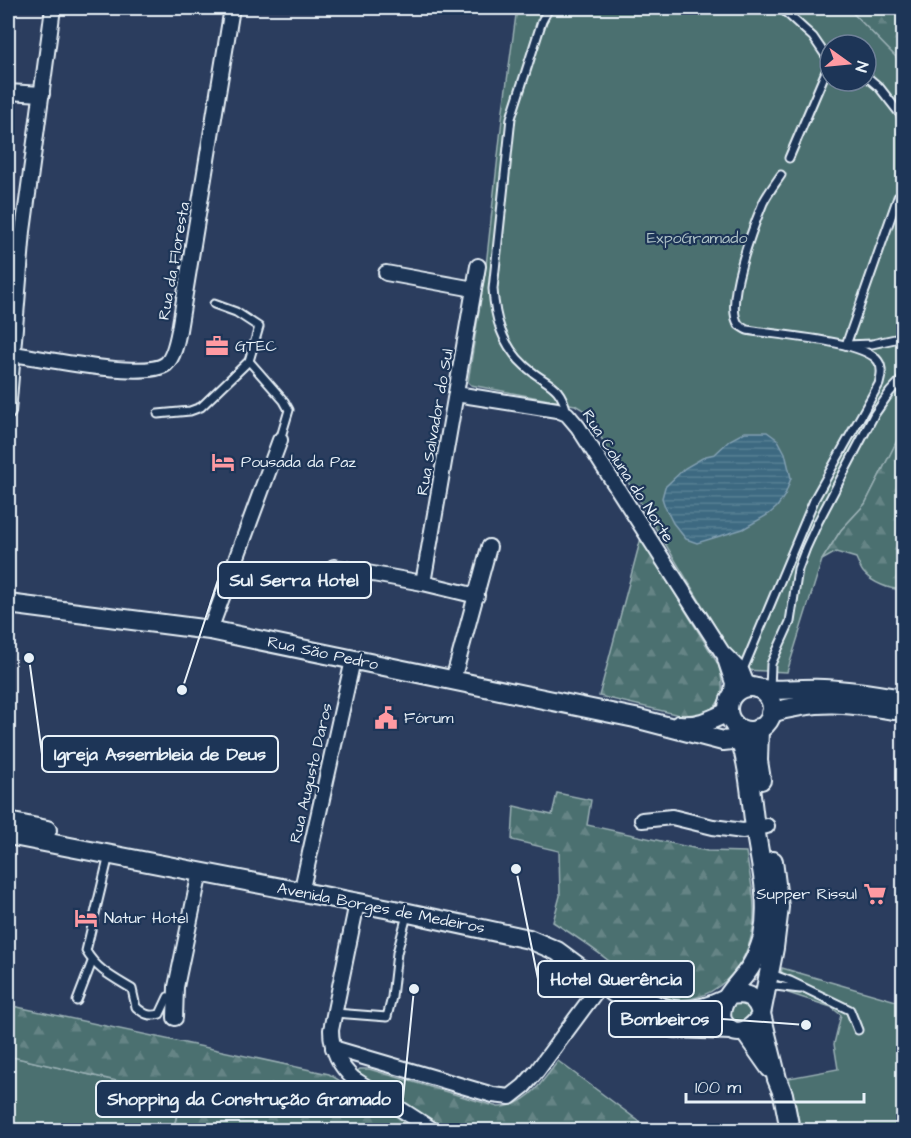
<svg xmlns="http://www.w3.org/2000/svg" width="911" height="1138" font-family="'Architects Daughter',sans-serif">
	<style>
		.green { fill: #4b6f70; stroke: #9ab0b4; stroke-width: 1.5; fill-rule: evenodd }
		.forest { fill: url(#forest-firs); stroke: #9ab0b4; stroke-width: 1.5 }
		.water { fill: url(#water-rules); stroke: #819fb1; stroke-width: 1.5 }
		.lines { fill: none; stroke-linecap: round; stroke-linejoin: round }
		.service-casing { stroke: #e8f1f8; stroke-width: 11 }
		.minor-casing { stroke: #e8f1f8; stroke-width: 18 }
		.secondary-casing { stroke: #e8f1f8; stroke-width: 22 }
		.service { stroke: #1d3557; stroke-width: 7 }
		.minor { stroke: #1d3557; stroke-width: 14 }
		.secondary { stroke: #1d3557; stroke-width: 18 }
		.labels { text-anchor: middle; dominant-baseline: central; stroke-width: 4.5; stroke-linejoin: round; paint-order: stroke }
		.park-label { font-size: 16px; fill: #b1c4c8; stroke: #1d3557 }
		.street-label { font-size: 16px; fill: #e8f1f8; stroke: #1d3557 }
		.poi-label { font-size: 16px; fill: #e8f1f8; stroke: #1d3557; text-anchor: start }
		.leader { fill: none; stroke: #e8f1f8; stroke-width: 2 }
		.callout-dot { fill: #e8f1f8; stroke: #1d3557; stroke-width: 2 }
		.callout { fill: #1d3557; stroke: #e8f1f8; stroke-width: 2 }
		.callout-label { font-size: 18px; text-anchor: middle; font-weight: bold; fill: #e8f1f8 }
	</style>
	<defs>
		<pattern id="forest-firs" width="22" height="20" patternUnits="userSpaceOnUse" patternTransform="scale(1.5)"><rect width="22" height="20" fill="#4b6f70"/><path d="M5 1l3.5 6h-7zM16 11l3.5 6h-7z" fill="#658485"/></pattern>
		<pattern id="water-rules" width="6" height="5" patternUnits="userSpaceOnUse" patternTransform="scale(1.5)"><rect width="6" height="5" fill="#3c6981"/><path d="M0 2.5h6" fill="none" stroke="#587f94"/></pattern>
	</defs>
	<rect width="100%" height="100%" fill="#2b3d5e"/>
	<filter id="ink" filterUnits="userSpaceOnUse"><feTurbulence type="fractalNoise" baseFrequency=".0167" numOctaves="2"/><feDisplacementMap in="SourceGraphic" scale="12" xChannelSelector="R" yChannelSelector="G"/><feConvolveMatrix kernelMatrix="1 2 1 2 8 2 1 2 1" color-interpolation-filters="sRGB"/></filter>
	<g filter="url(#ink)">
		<g class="green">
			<path d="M517,8H848L904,65L903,429L865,504L841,530L822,560L787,672L745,670L727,646L585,411L575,405L471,385L468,382L486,266L503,110ZM830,45H866V81H830Z"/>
			<polygon points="782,968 903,1003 903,1130 801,1130 789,1078 838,1069 834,1044 841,1015 831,1007 779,990"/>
			<polygon points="738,999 754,1009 743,1026 730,1021 728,1008"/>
			<polygon points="8,1056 182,1096 173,1130 8,1130"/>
		</g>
		<g class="forest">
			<polygon points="848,8 903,8 903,65 903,64"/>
			<path d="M903,429L904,589C891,591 871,582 863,572C860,568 858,562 856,558L836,552L822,560L841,530L865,504Z"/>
			<path d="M641,538L718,664C726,689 724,702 703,718L688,717L599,696Z"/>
			<path d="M557,793L591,800L587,825L707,851L746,852C750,878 758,907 752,933C743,975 706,1009 663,997C644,991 628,976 613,964C594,949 574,935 553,922L560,896L559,851L512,840L514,806L552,815Z"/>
			<polygon points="8,1005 329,1074 418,1130 173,1130 182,1096 8,1056"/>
			<path d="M558,1061L648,1128L647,1130H441L431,1121L356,1072L360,1069H369L498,1107C527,1107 542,1082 558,1061Z"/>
		</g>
		<polygon class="water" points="745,432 767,432 778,440 785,453 791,478 785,495 777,507 769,514 743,529 697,543 686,539 673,523 665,507 662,498 665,487 685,468 706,456 715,454 730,440"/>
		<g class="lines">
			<g class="service-casing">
				<g id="service">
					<path d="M549,8L542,21L511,118L493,289C495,319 502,345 525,366C546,385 560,382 567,413"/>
					<polyline points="781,8 813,37 830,62"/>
					<polyline points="866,76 879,87 904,119"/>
					<polyline points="789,158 830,62"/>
					<polyline points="898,197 846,345 872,344 904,337"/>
					<polyline points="214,304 236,312 259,327 249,361 284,401 289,410 280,440"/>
					<polyline points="158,414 190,411 201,407 249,361"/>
					<path d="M740,689L742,672L815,498L879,384C881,376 883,368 878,361C863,340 774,335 747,330C746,330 739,325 739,325C723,305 754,225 763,203C768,193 775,184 781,175"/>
					<polyline points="770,689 771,664 790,622 798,569 806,548 818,522 874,415 890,392 904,377"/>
					<path d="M109,855L86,951C97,970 114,978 132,989L136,1007C144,1014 149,1017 160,1014L168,997"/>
					<polyline points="769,973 790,981 850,1010 858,1030"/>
					<polyline points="767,985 800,989"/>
					<polyline points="77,1001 92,962"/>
					<polyline points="335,1013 387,1017 392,997 397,953 407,915"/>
				</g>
			</g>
			<g class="minor-casing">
				<g id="minor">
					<polyline points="8,92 42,94"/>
					<polyline points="386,273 474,289"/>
					<path d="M13,354C42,358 145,380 166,364C174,357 177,340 179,330L232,8"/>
					<polyline points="456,394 557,410 567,414 578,427 722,652 742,672 746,682 756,688"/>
					<polyline points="8,412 23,231 53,8"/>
					<polyline points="334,567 423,583 477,596"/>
					<polyline points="423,583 478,266"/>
					<polyline points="210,630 280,440"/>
					<polyline points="725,659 733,683 731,697"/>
					<polyline points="453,680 489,547"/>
					<polyline points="642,820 672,817 713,827 743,831 767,826"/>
					<polyline points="301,893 353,660"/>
					<path d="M357,903L331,1030C331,1049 340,1067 354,1079L433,1130"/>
					<polyline points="175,1018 176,987 200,872"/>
					<polyline points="333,1048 493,1095 510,1097 524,1086 537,1071 608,975"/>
				</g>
			</g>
			<g class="secondary-casing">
				<g id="secondary">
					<polyline points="8,604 210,630 635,718 723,741 741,739 750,731"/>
					<circle cx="750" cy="709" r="22"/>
					<path d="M756,688C778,692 801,688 823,689C850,690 877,695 904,699"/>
					<path d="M771,713C818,699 846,703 894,710"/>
					<path d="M679,725C698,727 711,720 728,712"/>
					<polyline points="759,728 758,761 761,780"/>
					<polyline points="8,822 47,830"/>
					<polyline points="8,835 390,909 529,939 557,951 632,1006 662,1025 673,1028 731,1030"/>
					<polyline points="773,861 779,907 774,948 761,1014 777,1079 783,1094 790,1130"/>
					<path d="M628,989C662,1013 686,1018 724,1000"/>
					<path d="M728,996C745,991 757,996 761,1014C755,1028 737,1040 725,1025C710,1006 742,982 751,966C756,958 760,947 763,937C771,900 760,863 755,827C750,792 749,756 734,724"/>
					<polyline points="744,1031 770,1068"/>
				</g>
			</g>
			<use href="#service" class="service"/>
			<use href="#minor" class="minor"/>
			<use href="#secondary" class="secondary"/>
		</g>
	</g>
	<defs>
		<g id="office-bare" transform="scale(1.8)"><path d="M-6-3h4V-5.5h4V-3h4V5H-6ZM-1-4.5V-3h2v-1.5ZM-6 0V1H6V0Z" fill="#ff9aa2" stroke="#1d3557" stroke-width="2.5" paint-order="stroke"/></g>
		<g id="hotel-bare" transform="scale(1.8)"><path d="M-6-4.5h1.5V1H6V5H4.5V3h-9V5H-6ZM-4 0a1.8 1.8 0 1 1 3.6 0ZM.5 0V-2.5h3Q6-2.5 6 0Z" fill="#ff9aa2" stroke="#1d3557" stroke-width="2.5" paint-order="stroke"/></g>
		<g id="civic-bare" transform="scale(1.8)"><path d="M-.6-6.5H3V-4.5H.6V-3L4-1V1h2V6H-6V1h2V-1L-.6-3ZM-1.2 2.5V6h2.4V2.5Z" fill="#ff9aa2" stroke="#1d3557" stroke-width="2.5" paint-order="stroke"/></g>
		<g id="supermarket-bare" transform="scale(1.8)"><path d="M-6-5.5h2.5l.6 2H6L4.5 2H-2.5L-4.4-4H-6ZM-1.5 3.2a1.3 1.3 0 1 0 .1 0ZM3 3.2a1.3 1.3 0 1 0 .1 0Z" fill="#ff9aa2" stroke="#1d3557" stroke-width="2.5" paint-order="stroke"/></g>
	</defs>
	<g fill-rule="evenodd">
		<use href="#office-bare" x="217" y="346"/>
		<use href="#hotel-bare" x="223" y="462"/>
		<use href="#civic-bare" x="386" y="718"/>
		<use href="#supermarket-bare" x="875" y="894"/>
		<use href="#hotel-bare" x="86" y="918"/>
	</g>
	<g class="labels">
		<g class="park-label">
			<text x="697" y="238">ExpoGramado</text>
		</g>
		<g class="street-label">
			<text transform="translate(174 261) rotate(-80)">Rua da Floresta</text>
			<text transform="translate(435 422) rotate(-80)">Rua Salvador do Sul</text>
			<text transform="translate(628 476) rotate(57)">Rua Coluna do Norte</text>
			<text transform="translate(323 653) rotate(12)">Rua São Pedro</text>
			<text transform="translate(311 773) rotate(-77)">Rua Augusto Daros</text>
			<text transform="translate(381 908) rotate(11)">Avenida Borges de Medeiros</text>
		</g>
		<g class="poi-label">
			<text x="235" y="346">GTEC</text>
			<text x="241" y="462">Pousada da Paz</text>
			<text x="404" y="718">Fórum</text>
			<text x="857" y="894" text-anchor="end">Supper Rissul</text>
			<text x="104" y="918">Natur Hotel</text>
		</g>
	</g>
	<path class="leader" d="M182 690L218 580M29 658L42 754M516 869L538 979M806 1025L722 1019M414 989L403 1099"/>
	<g class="callout-dot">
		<circle cx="182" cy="690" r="6"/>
		<circle cx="29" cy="658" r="6"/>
		<circle cx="516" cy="869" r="6"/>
		<circle cx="806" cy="1025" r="6"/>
		<circle cx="414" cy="989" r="6"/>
	</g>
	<g class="callout">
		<rect x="218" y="562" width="153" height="36" rx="6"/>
		<rect x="42" y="736" width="236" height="36" rx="6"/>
		<rect x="538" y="961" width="156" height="36" rx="6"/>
		<rect x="609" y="1001" width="113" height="36" rx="6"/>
		<rect x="96" y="1081" width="307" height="36" rx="6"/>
	</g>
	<g class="callout-label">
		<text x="294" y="586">Sul Serra Hotel</text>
		<text x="160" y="760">Igreja Assembleia de Deus</text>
		<text x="616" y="985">Hotel Querência</text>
		<text x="665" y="1025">Bombeiros</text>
		<text x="249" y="1105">Shopping da Construção Gramado</text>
	</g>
	<rect width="911" height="1138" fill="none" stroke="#1d3557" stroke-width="30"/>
	<rect x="15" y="15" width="881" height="1108" fill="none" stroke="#e8f1f8" stroke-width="2" filter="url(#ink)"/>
	<g transform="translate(848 63) rotate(105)"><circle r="28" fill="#1d3557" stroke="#6e8097" stroke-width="1.5"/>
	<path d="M0-4.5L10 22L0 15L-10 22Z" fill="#ff9aa2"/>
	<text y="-9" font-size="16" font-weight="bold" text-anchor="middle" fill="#e8f1f8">N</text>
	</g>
	<path d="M686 1093v9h178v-9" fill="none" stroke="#e8f1f8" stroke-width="3"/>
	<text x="695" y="1093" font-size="18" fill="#e8f1f8" stroke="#1d3557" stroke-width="4.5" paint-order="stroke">100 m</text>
</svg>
